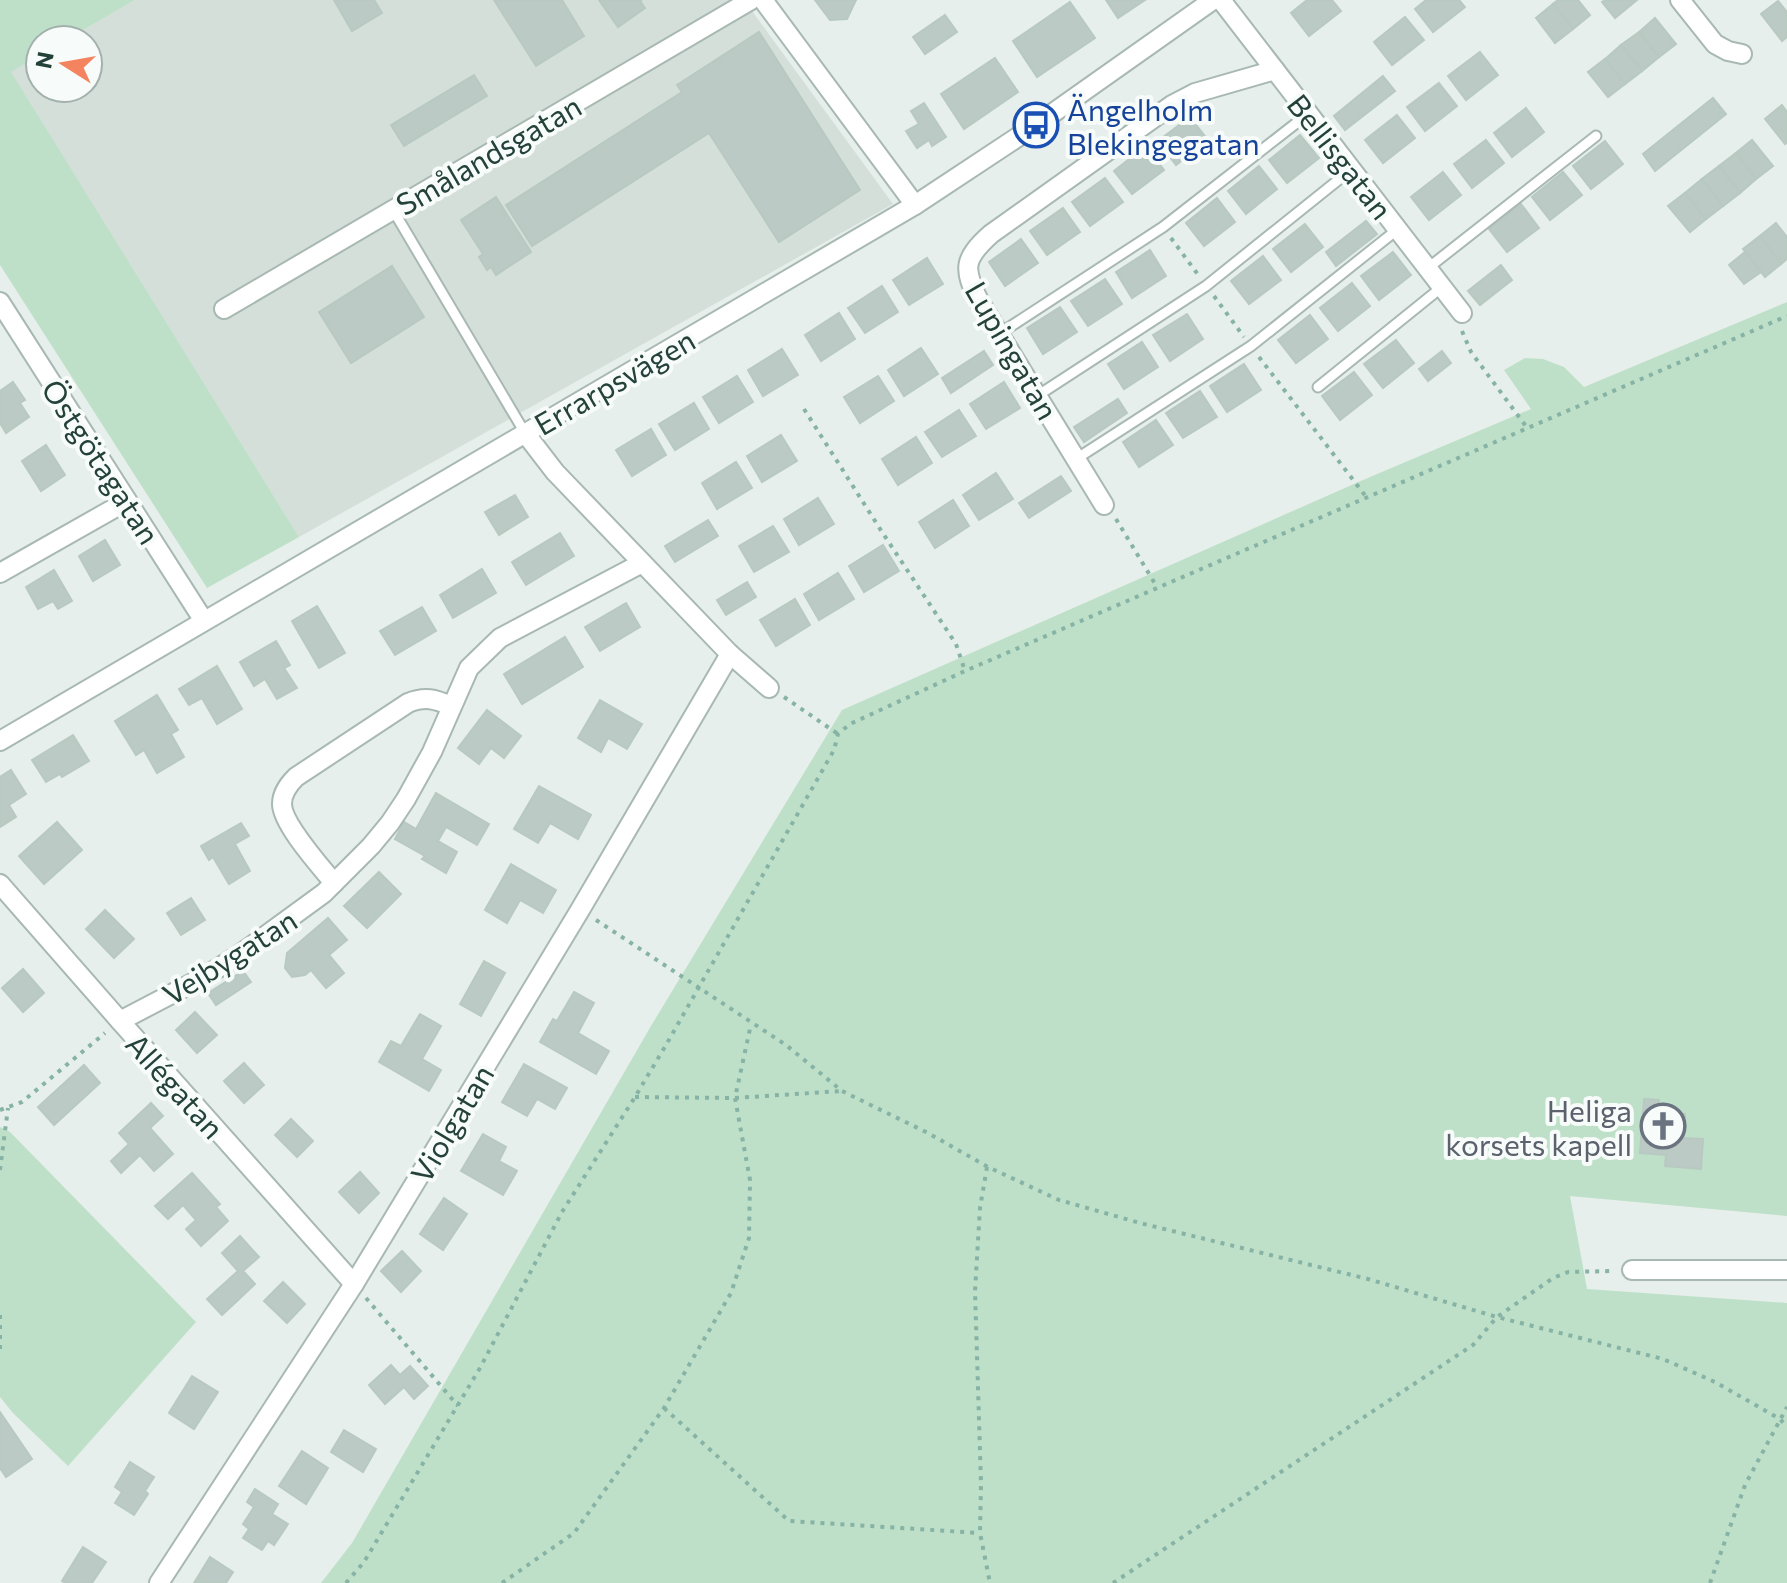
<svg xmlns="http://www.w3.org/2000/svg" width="1787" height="1583" font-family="Commissioner,sans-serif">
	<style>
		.built { fill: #d4dfda }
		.green { fill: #bfe0c8 }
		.building { fill: #bbcac4; stroke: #b8c9c2; stroke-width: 2 }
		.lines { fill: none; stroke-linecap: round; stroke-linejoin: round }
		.lane-casing { stroke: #a8b8b2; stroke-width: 13 }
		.street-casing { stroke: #a8b8b2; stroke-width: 22 }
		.path { stroke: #86b3a5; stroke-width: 4; stroke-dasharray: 4 6; stroke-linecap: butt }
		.lane { stroke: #fff; stroke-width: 9 }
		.street { stroke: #fff; stroke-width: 18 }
		.labels { text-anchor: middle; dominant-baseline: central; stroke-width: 8; stroke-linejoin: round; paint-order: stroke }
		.transit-label { font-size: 30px; fill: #164399; stroke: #f7fbf9; text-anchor: start }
		.street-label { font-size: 30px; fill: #24423a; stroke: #f7fbf9 }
		.worship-label { font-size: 30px; fill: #5b616d; stroke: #f7fbf9; text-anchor: end }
	</style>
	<rect width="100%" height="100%" fill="#e6efeb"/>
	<polygon class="built" points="135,0 744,0 893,204 299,537 10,72 40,55 40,88 88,88 88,40 66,40"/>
	<g class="green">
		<polygon points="0,0 135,0 66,40 40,40 40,55 11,72 299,537 207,588 0,265"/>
		<polygon points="1787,302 1787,1216 1570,1196 1587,1289 1787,1303 1787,1583 321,1583 352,1543 651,1026 842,710 1363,480 1531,409 1504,370 1525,358 1543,359 1564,367 1584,387"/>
		<polygon points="0,1127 10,1132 196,1322 68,1466 13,1413 0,1397"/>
	</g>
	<g class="building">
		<polygon points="334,0 374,0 382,13 352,31"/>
		<polygon points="494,0 562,0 584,36 536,66"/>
		<polygon points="599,0 642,0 640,1 645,8 618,27"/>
		<polygon points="815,0 856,0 847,19 830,20"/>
		<polygon points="1106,0 1145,0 1118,18"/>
		<polygon points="1307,0 1332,0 1341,11 1309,36 1291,13"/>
		<polygon points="1426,0 1459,0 1465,7 1433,32 1415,9"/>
		<polygon points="1558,0 1578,0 1590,15 1573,29 1553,4"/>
		<polygon points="1605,0 1637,0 1615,18 1602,2"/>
		<polygon points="1778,1 1787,12 1787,37 1782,41 1761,14"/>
		<polygon points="1070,2 1095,38 1037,77 1013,41"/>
		<polygon points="1553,4 1573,29 1555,43 1536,18"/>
		<polygon points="945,15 957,32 925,54 913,37"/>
		<polygon points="1405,17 1424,40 1392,65 1374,42"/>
		<polygon points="1655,18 1676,44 1659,57 1639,32"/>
		<polygon points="759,32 860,190 779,242 709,133 532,246 506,205 682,92 677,85"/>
		<polygon points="1639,32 1659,57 1642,71 1621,45"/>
		<polygon points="1621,45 1642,71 1625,84 1605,59"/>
		<polygon points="1480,52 1498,75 1466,100 1448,76"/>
		<polygon points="995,58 1018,92 964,129 941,94"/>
		<polygon points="1605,59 1625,84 1608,97 1588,72"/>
		<polygon points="474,75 487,96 404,146 391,125"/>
		<polygon points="1383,76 1395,91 1345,130 1334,116"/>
		<polygon points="1439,83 1457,106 1425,131 1407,107"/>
		<polygon points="1713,98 1726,114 1655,171 1643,154"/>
		<polygon points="924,103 946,137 932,146 929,140 917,148 906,131 919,124 911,111"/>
		<polygon points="1782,105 1787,112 1787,143 1785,144 1765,119"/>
		<polygon points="1526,108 1544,132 1512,157 1494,133"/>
		<polygon points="1397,115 1415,138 1383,163 1365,140"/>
		<polygon points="1190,117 1208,140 1176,165 1158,141"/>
		<polygon points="1300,135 1319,158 1287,183 1269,160"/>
		<polygon points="1486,140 1504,163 1472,188 1454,164"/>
		<polygon points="1752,140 1773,166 1756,179 1736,153"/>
		<polygon points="1605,141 1623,164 1591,189 1573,166"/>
		<polygon points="1146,146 1164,170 1132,194 1114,171"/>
		<polygon points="1736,153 1756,179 1740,193 1719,166"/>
		<polygon points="1259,166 1277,189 1246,214 1228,191"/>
		<polygon points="1719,166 1740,193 1723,206 1702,179"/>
		<polygon points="1443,172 1461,195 1429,220 1411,197"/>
		<polygon points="1563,172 1582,195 1550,220 1532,197"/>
		<polygon points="1105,178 1123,202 1090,226 1072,202"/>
		<polygon points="1702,179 1723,206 1706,219 1685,193"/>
		<polygon points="1685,193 1706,219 1690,232 1668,206"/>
		<polygon points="496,197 531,252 496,275 491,267 487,270 479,257 483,254 461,220"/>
		<polygon points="1217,198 1235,222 1204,246 1186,223"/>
		<polygon points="1521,204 1539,228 1507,252 1489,229"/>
		<polygon points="1063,208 1080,232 1047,255 1030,231"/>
		<polygon points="1366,221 1377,234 1336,266 1326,252"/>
		<polygon points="1776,223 1787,237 1787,259 1781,264 1760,236"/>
		<polygon points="1305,224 1323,247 1291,272 1273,249"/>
		<polygon points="1760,236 1781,264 1765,277 1743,249"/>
		<polygon points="1021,239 1038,263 1005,286 989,262"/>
		<polygon points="1150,250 1166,276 1132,298 1116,272"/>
		<polygon points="1393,252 1411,275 1379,300 1361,276"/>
		<polygon points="1745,252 1761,272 1744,284 1729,265"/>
		<polygon points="1263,256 1281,280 1249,304 1231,281"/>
		<polygon points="927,258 943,284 909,305 893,280"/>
		<polygon points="1501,265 1512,280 1480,305 1468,291"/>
		<polygon points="392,266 424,317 351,363 319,312"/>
		<polygon points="1105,279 1122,304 1088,326 1071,301"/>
		<polygon points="1352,283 1370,306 1338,331 1320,308"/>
		<polygon points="882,286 898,312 865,333 848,308"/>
		<polygon points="1060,307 1077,332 1043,354 1027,328"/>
		<polygon points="839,313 855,339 821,361 805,335"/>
		<polygon points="1187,314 1203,339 1170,361 1153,335"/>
		<polygon points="1310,315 1328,339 1296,363 1278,340"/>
		<polygon points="1396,340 1414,363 1383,388 1364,364"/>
		<polygon points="1142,342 1158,367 1124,389 1108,364"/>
		<polygon points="921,348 938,374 904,396 888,370"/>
		<polygon points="782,349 798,375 763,396 748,370"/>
		<polygon points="984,351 993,365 951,393 942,378"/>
		<polygon points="1442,351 1451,363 1428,381 1419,369"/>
		<polygon points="1244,364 1261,390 1227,412 1210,386"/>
		<polygon points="1354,372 1372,395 1340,420 1322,396"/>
		<polygon points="737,376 753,402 719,423 703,397"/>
		<polygon points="878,376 894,401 860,423 844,397"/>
		<polygon points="13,382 25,400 20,403 29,417 6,433 0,423 0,391"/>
		<polygon points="1004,382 1020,408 986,429 970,404"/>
		<polygon points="1200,391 1217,417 1183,438 1166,413"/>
		<polygon points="1118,399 1127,413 1084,442 1074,427"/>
		<polygon points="694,403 709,429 675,450 659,424"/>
		<polygon points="959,410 976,436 942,457 925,432"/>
		<polygon points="1156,420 1173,445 1139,467 1123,442"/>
		<polygon points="651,429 666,455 632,476 616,450"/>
		<polygon points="781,435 797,461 762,482 747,456"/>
		<polygon points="916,437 932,463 898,485 882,459"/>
		<polygon points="46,445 65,475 41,491 22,461"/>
		<polygon points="736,462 752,488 717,509 702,483"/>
		<polygon points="996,473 1013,499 979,520 963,495"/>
		<polygon points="1061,476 1071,491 1029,518 1019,503"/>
		<polygon points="515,495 528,517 499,535 485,512"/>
		<polygon points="818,498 834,524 799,545 784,519"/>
		<polygon points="953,500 969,526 935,548 919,522"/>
		<polygon points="708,520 718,536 675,562 665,546"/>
		<polygon points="773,526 789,552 754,572 739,546"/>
		<polygon points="560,533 574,556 526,585 512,562"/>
		<polygon points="105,540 120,565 93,581 79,556"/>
		<polygon points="883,545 899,571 864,592 849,566"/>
		<polygon points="482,569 496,593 453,618 440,595"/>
		<polygon points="54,570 72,601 58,609 53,601 38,609 26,587"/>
		<polygon points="838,573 854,599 819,620 804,594"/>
		<polygon points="747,582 756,597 726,615 717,600"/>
		<polygon points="795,599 810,625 776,646 760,620"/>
		<polygon points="626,603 640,627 600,651 585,627"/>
		<polygon points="317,606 345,653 319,668 292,621"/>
		<polygon points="422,607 436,631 395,655 380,631"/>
		<polygon points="565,637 583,667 522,704 504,674"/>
		<polygon points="276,641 290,665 284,668 297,688 277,699 265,679 254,686 240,662"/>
		<polygon points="217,666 242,709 217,724 202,698 189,705 179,689"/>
		<polygon points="157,695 178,730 171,734 184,757 157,773 144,750 136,755 115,721"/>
		<polygon points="600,700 642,724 627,749 608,738 601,752 578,738"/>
		<polygon points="487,710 521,736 504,758 491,748 479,764 458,748"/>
		<polygon points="73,735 89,761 62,777 60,774 46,782 32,760"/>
		<polygon points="11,770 26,794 9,805 16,817 0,827 0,777"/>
		<polygon points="539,786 591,815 578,839 550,823 538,843 514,829"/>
		<polygon points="436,793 489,824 477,845 446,827 438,841 457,852 446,873 422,859 425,856 395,839 404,822 416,829"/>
		<polygon points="57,822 82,850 44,884 19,856"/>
		<polygon points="241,823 249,836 235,844 250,871 229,884 213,857 209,860 201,846"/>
		<polygon points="511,864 556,890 543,913 520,900 507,923 485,910"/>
		<polygon points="379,872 401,894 367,928 344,906"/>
		<polygon points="191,898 205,920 181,935 167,913"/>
		<polygon points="105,910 134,939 114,958 86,929"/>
		<polygon points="328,918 347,940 329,955 344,973 326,988 311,970 305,975 292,977 285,968 287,953"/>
		<polygon points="484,961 505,973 481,1016 460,1004"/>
		<polygon points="23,969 44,993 23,1012 2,988"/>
		<polygon points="243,971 251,982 216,1005 208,993"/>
		<polygon points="574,992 594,1003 578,1033 609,1051 596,1074 540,1042 553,1019 557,1021"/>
		<polygon points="195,1012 217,1035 197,1053 176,1030"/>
		<polygon points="420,1014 441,1026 422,1059 441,1070 429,1091 379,1062 391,1041 401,1046"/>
		<polygon points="244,1063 264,1085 244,1103 224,1081"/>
		<polygon points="524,1064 567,1088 555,1109 537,1099 527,1116 502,1102"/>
		<polygon points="84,1065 100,1083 54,1125 38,1107"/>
		<polygon points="1644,1099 1659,1100 1658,1112 1685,1114 1684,1138 1703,1139 1701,1169 1665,1166 1666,1155 1640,1153"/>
		<polygon points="151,1103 163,1116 150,1128 173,1154 154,1171 140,1155 121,1173 111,1161 129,1144 119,1133"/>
		<polygon points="291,1119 313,1141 297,1157 275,1135"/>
		<polygon points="483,1134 506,1147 499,1161 517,1171 503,1195 461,1171"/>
		<polygon points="360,1172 379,1193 359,1213 339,1192"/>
		<polygon points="192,1173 220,1204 216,1207 228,1221 201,1246 186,1229 196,1220 183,1205 168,1219 155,1206"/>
		<polygon points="444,1198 467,1214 443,1250 420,1234"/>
		<polygon points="240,1236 259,1257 243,1271 255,1284 222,1315 207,1299 238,1271 222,1253"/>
		<polygon points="402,1251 421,1271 401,1292 381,1271"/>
		<polygon points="283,1282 305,1304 287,1323 264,1301"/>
		<polygon points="391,1365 400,1375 410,1366 428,1386 414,1399 404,1387 385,1404 369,1385"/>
		<polygon points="192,1376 218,1392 194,1429 169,1413"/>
		<polygon points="0,1412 32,1459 6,1477 0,1468"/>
		<polygon points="344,1430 376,1449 363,1472 331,1452"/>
		<polygon points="302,1451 328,1468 306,1504 279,1486"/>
		<polygon points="130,1462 154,1477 145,1491 148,1494 134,1515 115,1503 122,1492 115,1487"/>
		<polygon points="255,1489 278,1504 272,1514 288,1524 274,1545 268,1541 262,1550 243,1538 249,1529 243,1524 254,1507 247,1502"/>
		<polygon points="83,1547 106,1562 92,1583 65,1583 62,1581"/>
		<polygon points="210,1557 233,1572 226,1583 194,1583"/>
	</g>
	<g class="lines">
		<g class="lane-casing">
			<g id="lane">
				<polyline points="393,210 525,433"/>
				<polyline points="1428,268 1596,136"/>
				<polyline points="999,334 1163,227 1308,114"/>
				<polyline points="1318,387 1442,287"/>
				<polyline points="1037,396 1206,286 1352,169"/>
				<polyline points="1076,459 1251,346 1398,229"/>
			</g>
		</g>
		<g class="street-casing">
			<g id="street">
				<polyline points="763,0 915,205"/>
				<polyline points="1221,0 1462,313"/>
				<polyline points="1680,0 1715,44 1728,51 1742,54"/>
				<polyline points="0,302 204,621"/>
				<polyline points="224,309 751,0"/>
				<polyline points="525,433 555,472 730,654 769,688"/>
				<path d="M1104,505L979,301C963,269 963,259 991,234L1172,105L1195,93L1275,70"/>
				<polyline points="0,573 127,501"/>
				<polyline points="0,741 915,205 1036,125 1213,0"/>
				<path d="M334,883C321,867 282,824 282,804C282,793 288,785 296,777L408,703C425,696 435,699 451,706"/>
				<polyline points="0,884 120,1021 354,1284"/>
				<polyline points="120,1021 204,977 242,953 324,893 371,846 390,823 406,799 432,752 469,668 500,638 642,563"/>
				<polyline points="1632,1270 1787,1270"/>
				<polyline points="159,1583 354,1284 580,910 730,654"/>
			</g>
		</g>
		<g class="path">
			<polyline points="1171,238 1199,276"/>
			<polyline points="1214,296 1244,337"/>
			<polyline points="1462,331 1471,352 1528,429"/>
			<polyline points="1259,357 1367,498"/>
			<polyline points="804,409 882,532 956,644 965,671"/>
			<polyline points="1116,519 1157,587"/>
			<polyline points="784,697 838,734"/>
			<polyline points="596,920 786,1045 842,1091 928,1133 988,1167 1059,1200 1140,1223 1368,1279 1497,1317 1663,1359 1715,1382 1780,1419 1787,1427"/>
			<polyline points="635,1097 735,1098 841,1091"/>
			<polyline points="0,1110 22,1102 105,1033"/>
			<polyline points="987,1167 980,1208 975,1291 981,1484 980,1533 990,1583"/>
			<polyline points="0,1170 8,1108"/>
			<polyline points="366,1298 458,1406"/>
			<polyline points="0,1315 0,1350"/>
			<polyline points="664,1408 789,1521 980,1533"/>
			<polyline points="346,1583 364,1562 480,1368 562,1212 635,1097 666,1045 834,750 838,734 850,724 965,671 1787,316"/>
			<polyline points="502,1583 574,1533 664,1408 731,1293 749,1238 750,1180 735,1098 751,1024"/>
			<polyline points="1113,1583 1473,1345 1497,1317 1553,1278 1568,1272 1613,1271"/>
			<polyline points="1710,1583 1745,1485 1787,1407"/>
		</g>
		<use href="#lane" class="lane"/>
		<use href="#street" class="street"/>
	</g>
	<defs>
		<g id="bus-ring" transform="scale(2.3)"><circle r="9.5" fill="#f7fbf9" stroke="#1a4fb4" stroke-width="1.5"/><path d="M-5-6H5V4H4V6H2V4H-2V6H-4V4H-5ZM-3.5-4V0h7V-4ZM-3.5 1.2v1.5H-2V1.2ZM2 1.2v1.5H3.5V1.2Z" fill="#1a4fb4"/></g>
		<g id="church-ring" transform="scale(2.3)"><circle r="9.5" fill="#f7fbf9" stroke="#6b7280" stroke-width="1.5"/><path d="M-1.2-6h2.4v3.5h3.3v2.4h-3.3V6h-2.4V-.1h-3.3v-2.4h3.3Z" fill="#6b7280"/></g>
	</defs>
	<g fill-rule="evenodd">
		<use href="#bus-ring" x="1036" y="125"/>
		<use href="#church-ring" x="1663" y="1126"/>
	</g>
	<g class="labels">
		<g class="transit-label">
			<text x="1067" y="108">Ängelholm<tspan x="1067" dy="34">Blekingegatan</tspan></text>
		</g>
		<g class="street-label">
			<text transform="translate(488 154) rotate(-30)">Smålandsgatan</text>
			<text transform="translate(1341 156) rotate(52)">Bellisgatan</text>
			<text transform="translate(1013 350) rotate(60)">Lupingatan</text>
			<text transform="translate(614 381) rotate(-30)">Errarpsvägen</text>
			<text transform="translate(102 461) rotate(57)">Östgötagatan</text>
			<text transform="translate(229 956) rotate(-32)">Vejbygatan</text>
			<text transform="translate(176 1085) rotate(48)">Allégatan</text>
			<text transform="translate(451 1123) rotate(-59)">Violgatan</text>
		</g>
		<g class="worship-label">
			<text x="1632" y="1109">Heliga<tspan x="1632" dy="34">korsets kapell</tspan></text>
		</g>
	</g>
	<g transform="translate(64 64) rotate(281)"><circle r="38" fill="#f7fbf9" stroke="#a3b1ad" stroke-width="2"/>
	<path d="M0-6L14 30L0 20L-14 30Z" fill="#f4845f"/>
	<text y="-12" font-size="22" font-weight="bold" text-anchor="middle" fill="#24423a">N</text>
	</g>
</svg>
